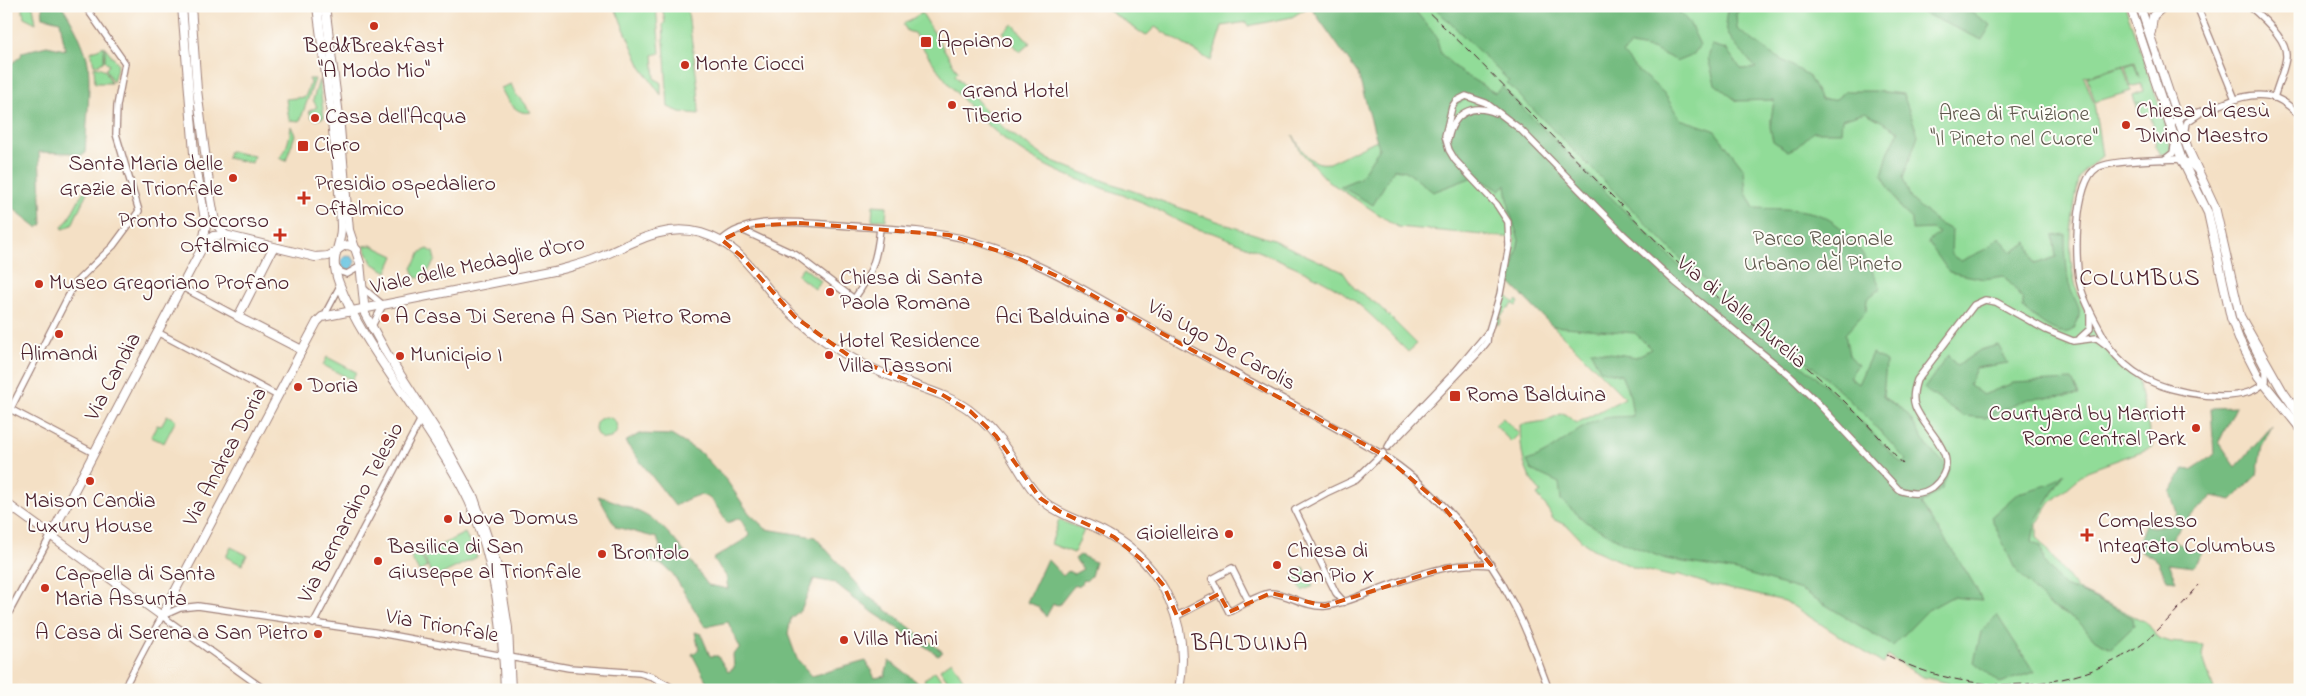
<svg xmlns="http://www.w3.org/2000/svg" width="2306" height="696" font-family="'Indie Flower',sans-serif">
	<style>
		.green { fill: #91dc98; stroke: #6e7e62 }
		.forest { fill: #74bc80; stroke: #5f6e56; fill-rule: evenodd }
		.water { fill: #63c3e1; stroke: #567186 }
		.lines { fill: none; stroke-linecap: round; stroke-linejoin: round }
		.minor-casing { stroke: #9f8078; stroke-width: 8 }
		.major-casing { stroke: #9f8078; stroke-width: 10 }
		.minor { stroke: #fff; stroke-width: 5.5 }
		.major { stroke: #fff; stroke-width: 8 }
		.rail { stroke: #4a1f2b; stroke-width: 1; stroke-dasharray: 8 4; stroke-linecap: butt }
		.marked { fill: none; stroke: #d8530f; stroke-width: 4; stroke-dasharray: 10 6; stroke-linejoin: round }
		.poi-dot { fill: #c8321e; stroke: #fdfcf7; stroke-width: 2 }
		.labels { text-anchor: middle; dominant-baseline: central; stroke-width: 4; stroke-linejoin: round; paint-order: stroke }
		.poi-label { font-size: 22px; fill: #4a1f2b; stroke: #fdfcf7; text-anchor: start }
		.park-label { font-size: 22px; fill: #5f584c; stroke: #fdfcf7 }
		.street-label { font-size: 22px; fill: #4a1f2b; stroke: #fdfcf7 }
		.neighbourhood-label { font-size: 24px; letter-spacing: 1px; fill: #4a1f2b; stroke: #fdfcf7 }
	</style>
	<rect width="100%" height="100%" fill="#fdfcf7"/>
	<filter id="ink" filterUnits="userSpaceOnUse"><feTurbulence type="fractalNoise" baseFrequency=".02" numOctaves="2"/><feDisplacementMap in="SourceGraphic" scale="10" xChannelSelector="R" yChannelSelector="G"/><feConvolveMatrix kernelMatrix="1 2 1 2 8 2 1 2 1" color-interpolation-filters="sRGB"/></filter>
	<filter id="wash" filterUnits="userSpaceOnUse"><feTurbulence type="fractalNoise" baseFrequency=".0096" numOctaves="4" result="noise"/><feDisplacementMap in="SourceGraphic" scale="20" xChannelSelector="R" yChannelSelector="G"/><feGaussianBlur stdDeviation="1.12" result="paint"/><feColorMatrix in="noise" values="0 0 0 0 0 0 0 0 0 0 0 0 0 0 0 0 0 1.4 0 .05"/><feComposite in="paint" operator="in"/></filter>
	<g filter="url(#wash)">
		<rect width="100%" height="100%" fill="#f4e0c5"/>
		<g class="green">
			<polygon points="22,6 33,6 36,23 24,17"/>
			<polygon points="614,6 656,6 660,53 653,55 655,79 661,82 661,95 641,67"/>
			<polygon points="662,6 687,6 698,88 699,114 680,112 668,107 663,25 665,22"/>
			<polygon points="1102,6 1310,6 1292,17 1248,26 1247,22 1222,26 1211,61 1155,27 1146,36"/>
			<path d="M1310,6H2125L2158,102L2171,148L2167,154H2160L2154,145L2157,144L2149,113L2139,115L2136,103L2145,101L2135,103L2133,95L2143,91L2141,84L2131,87L2125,66L2134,63L2139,78L2135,62L2084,77L2094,103L2102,156L2085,170L2079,179C2067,242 2064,276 2096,333C2107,353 2120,369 2139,380L2140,392L2153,447L2087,471L2050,503L2037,524V537L2077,589L2146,622L2160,639L2170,642L2204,645L2202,655L2214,690H1959L1960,686L1923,677L1888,656L1883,664L1785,601L1711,585L1677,574L1674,577L1635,568L1593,549L1584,543L1569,527L1553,519L1546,506L1537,495L1541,492C1522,473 1521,450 1520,425L1545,421L1563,413L1577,423L1625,398L1507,280L1515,238L1398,227L1328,181L1301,152L1293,135C1301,149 1309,166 1329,163L1385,136L1366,82Z"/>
			<path d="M922,13L958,72L955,75L983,107L1006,130L1048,159L1080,172L1242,230L1273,240L1343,272L1354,288L1378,305L1417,344L1408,352C1385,329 1360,301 1331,285C1294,264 1253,249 1214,233C1206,231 1199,230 1192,227C1172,219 1154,206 1134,199C1101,187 1066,178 1036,160C986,132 942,82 914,33L907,31L903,24Z"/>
			<polygon points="1013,24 1030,43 1020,52 1003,32"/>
			<polygon points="104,46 104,61 100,64 94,65 91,52"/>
			<polygon points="105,47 118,64 113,82 106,69 109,65 105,61"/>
			<polygon points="2123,66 2131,91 2095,102 2087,77"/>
			<path d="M94,67C106,66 107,74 111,83H95Z"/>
			<polygon points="309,79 315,79 300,121 289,120 286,99 305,97 310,84"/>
			<polygon points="319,80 324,117 317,120 312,118 309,111 317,107 313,100"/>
			<path d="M511,84L515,93L531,112C516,116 506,99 501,88Z"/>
			<path d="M291,126L295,135L286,161L279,158C287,152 290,135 291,126Z"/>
			<polygon points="229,151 254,156 252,163 227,158"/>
			<polygon points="84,190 87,192 72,225 63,229 62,227 68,220"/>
			<polygon points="873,205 887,206 886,220 872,220"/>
			<polygon points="371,245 394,256 387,272 372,263 364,246"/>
			<polygon points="428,249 433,252 435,260 425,277 416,278 412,268 421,252"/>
			<polygon points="803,267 821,281 815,289 797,275"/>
			<polygon points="1507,290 1505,294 1514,303 1517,300 1519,303 1516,306 1513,304 1500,317 1501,322 1497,325 1496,324 1504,291"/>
			<polygon points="327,357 356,372 352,380 323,365"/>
			<polygon points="167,415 176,420 164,443 151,437 157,425 161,426"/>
			<circle cx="606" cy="428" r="11"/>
			<polygon points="1503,418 1519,434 1511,442 1495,425"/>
			<polygon points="1059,520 1084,530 1074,553 1051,544"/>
			<polygon points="465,533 477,557 434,578 422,554"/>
			<polygon points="231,547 247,555 242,565 226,557"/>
			<polygon points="419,552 427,567 419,572 411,557"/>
			<polygon points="1304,567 1313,586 1302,591 1293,573"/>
			<polygon points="952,661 966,684 954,690 940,669"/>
			<polygon points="935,671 948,690 930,690 924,680"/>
		</g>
		<g class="forest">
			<path d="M42,6H62C71,18 83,43 87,58C92,81 86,129 85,154L76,156L72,153L39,152L42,224L38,228L6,203V68L21,56L22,52L47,46L65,50L60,21L43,17Z"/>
			<path d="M1310,6H1419L1417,13L1436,36L1441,54L1459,71L1495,93L1502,87L1677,264C1717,301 1760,331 1802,365C1839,395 1869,431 1902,464L1906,460C1875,425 1842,391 1806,361C1765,327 1721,296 1682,260L1507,83L1509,81L1433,6H1675L1690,24L1700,45L1693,55L1678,61L1652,49L1631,45L1623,53L1635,68L1664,93L1680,119L1714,130L1744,169L1746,193L1754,208C1772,209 1792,208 1809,212C1846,219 1866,257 1881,288L1867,299L1866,311L1845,334L1849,355L1858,365L1849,377L1858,384L1872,353L1886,362L1883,397L1906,412L1928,447L1949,468L1942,489L1921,504C1941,536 1966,566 1982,600L1952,597L1928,610L1893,646L1801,590L1737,571L1666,559L1624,543L1586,522L1561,500L1559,483L1531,470L1527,461C1555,453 1574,427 1602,419C1611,416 1624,417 1633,416L1630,396L1621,375L1600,370L1590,350L1636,357L1651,349L1635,333L1552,326L1510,283L1519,240L1510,213L1506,185L1499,190L1476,176L1433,192L1406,171L1394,169L1373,205L1340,186L1360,178L1379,148L1358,74ZM1467,98L1488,107L1495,112C1466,104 1465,109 1448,131L1455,105Z"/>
			<path d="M1729,6H1744L1736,14L1737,29L1773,55L1808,75L1821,100L1836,99L1846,91H1875L1903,94L1918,135L1903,178L1911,199L1939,224L1952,230L1951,255L1961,261L1988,248L1999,237L2012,252L2028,242L2035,264L2056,257L2053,236L2065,234C2065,251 2066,267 2069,284C2071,294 2077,301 2079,309C2080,315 2078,322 2075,327C2063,344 2034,316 2023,308V299L2004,276L1984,279L1949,272L1928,242L1939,233L1932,229L1912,230V219L1901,209L1882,175L1889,151L1899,131L1865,112L1842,119L1841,132H1813L1797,147L1788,151L1773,141L1770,127L1774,100L1737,101L1715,84L1708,58L1712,45L1726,49L1741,69L1756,68C1740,49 1717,34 1729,6Z"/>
			<polygon points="1908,6 1961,6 1991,25 1982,40"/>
			<polygon points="1998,345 2008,363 1976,368 1969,385 1983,395 2013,383 2072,380 2079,395 2028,399 1985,418 1963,416 1924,389 1948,355 1957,366 1980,350"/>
			<polygon points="2236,407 2219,442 2236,467 2272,426 2262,446 2257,475 2232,500 2213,496 2185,521 2172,538 2189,550 2204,551 2193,567 2168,564 2176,581 2167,580 2158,561 2136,548 2145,524 2153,528 2169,525 2177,513 2170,492 2184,469 2191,470 2214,455 2211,408"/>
			<path d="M639,434L671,435L701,453L727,481L749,513L766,529L815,537L869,597L943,652L938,655L874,613L835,583L814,579L801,610L791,618L788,634L797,659L812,676L866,661L875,678L885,676L889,661L916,681L923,690H711L692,654L699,650L695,632L701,634L710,656H718L728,672L734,668L733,654L740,648L728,622L705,627L673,574L663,565L645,560V555L657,556L660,546L657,538L616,527L598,496C614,500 648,514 660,525C679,542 693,565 708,585L728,589L726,576L713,559L750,536L740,518L727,523C709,494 707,487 675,506L625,442Z"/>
			<polygon points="2064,473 2036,520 2032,541 2041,546 2044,562 2064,586 2088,595 2133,618 2134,626 2111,648 2095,640 2078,621 2047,604 2014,567 1991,517 2018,493 2051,484"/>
			<polygon points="1080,555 1095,562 1091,576 1086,581 1083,580 1080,585 1074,586 1059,605 1053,604 1046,617 1039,607 1027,602 1047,559 1063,576 1068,571 1074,574 1083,569 1075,559"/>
			<polygon points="1997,615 2034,672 2000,683 1974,662 1981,632"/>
		</g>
		<circle class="water" cx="348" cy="263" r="7"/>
	</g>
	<g filter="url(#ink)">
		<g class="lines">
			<g class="minor-casing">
				<g id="minor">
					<polyline points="2197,6 2235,99"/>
					<path d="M2249,6C2261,16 2287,39 2286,56C2286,66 2277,86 2274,98"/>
					<path d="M2171,127C2173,123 2174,120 2178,118C2186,113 2195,113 2204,111C2225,104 2245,92 2268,96C2281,98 2291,107 2300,116"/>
					<polyline points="2185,136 2187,122 2199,114"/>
					<path d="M1448,139C1453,113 1472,103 1496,113"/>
					<polyline points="2164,160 2173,153 2175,141"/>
					<path d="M2196,170L2188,162L2177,159C2160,160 2110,160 2097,168C2074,181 2074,264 2081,288C2087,309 2100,328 2109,347C2119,360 2130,370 2144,378C2170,393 2243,408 2266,381V371L2246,333"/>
					<path d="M740,229L796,255L854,299C872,274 877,258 880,228"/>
					<path d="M722,240C747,217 791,222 823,224C873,228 925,228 973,241C1040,259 1099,299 1159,332C1232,372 1306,410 1378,452C1435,488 1484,545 1514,605C1528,632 1538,661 1549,690"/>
					<polyline points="335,266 341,272 347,274 361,266"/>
					<polyline points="182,287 238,317"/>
					<polyline points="362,287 383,305 371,328"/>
					<polyline points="324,316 340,286"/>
					<polyline points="157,332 278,396"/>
					<polyline points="2080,338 2090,329 2090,312"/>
					<polyline points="10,409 94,453"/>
					<polyline points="6,418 75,283 113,246 139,211 116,134 117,106 125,63 85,6"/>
					<polyline points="1389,446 1479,352 1487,342 1488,332"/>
					<path d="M1388,447L1394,436L1454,373L1489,331L1500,294L1509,246L1508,222L1497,205L1455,160L1449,150L1445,136L1452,107L1456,101L1466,96L1486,103L1520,129L1623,234L1675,282L1790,376L1816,401L1899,490C1910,494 1923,495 1933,487C1967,458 1925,433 1915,406C1912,397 1914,389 1917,380L1974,305L1985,300L1996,302L2046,330L2073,341L2097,338L2109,347"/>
					<path d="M1249,602L1232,568L1212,579L1229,612C1241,606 1257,595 1270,593C1286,592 1305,608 1326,606C1344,604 1360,596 1376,590C1413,576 1452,561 1491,565"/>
					<polyline points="1344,602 1336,593 1295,510 1326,493 1356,479 1383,453"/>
					<polyline points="162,616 180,608 198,606 374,632 569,668 640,673 653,677 676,690"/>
					<polyline points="162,616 265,690"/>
					<polyline points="1177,616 1219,594"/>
					<polyline points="6,618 51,535"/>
					<polyline points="313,624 421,419"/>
					<polyline points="123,690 162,616"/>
				</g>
			</g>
			<g class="major-casing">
				<g id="major">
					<polyline points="191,6 197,90 211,199 215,222 225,235"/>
					<path d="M317,6C326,79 338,152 341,225C342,249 328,254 339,283C357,331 393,377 421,420C438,446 456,473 469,501C495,560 503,626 505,690"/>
					<polyline points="325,6 339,116 349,230 360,263 365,314 387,354 440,436 474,498 499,572 508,628 511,690"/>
					<polyline points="2130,6 2182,160 2208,213 2231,318 2239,339 2258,376 2300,428"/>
					<polyline points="2140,6 2188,149 2215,207 2240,316 2282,390 2300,416"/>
					<polyline points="2151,32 2153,16 2164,6"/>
					<path d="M205,245L213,236L225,235L315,257C319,256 324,257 328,256C339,252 344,238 357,250"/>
					<polyline points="273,248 238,317 302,350"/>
					<path d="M6,503L162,616L302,350L317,322L322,317L559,270C573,266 587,263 600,257C633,243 664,223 701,233C738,244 751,269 774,296C789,313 807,328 825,341C849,358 874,371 901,380C924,389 948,395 968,409C984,421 998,436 1009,453C1021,471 1029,490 1047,504C1065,518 1088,522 1108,534C1165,565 1191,627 1179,690"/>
					<polyline points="51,535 185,280 202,248 206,226 194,153 182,6"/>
				</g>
			</g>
			<use href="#minor" class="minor"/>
			<use href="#major" class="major"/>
			<g class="rail">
				<path d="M1422,6L1466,48L1678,263C1718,300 1762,330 1803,364C1839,394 1872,428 1903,464"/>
				<path d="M1887,655C1965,696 2068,696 2141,645C2162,628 2181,606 2199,585"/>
			</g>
		</g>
	</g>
	<path class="marked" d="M799,223L949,235L1011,255L1059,277L1382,454L1442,505L1491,565L1448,567L1325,606L1271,593L1229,612L1219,594L1177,616L1164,586L1143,561L1114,537L1059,511L1040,498L996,436L970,411L941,394L852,358L795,317L741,256L722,240L751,226Z"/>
	<g class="poi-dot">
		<circle cx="374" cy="26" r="5"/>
		<rect x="920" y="36" width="12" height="12" rx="2.5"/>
		<circle cx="685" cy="65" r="5"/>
		<circle cx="952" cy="105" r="5"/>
		<circle cx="315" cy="118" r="5"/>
		<circle cx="2126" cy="125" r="5"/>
		<rect x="297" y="140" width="12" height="12" rx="2.5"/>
		<circle cx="233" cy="178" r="5"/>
		<path d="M301.5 190.5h5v5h5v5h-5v5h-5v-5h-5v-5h5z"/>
		<path d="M277.5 227.5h5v5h5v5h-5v5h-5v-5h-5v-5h5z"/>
		<circle cx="39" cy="284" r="5"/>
		<circle cx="830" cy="292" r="5"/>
		<circle cx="385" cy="318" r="5"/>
		<circle cx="1120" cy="318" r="5"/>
		<circle cx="59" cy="334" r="5"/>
		<circle cx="829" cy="355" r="5"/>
		<circle cx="400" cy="356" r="5"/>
		<circle cx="298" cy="387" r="5"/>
		<rect x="1449" y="390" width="12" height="12" rx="2.5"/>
		<circle cx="2196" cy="428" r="5"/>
		<circle cx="90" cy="481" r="5"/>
		<circle cx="448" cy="519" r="5"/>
		<circle cx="1229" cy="534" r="5"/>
		<path d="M2084.5 527.5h5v5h5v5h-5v5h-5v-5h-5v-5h5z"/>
		<circle cx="602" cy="554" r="5"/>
		<circle cx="378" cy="561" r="5"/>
		<circle cx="1277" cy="565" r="5"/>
		<circle cx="45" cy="588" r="5"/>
		<circle cx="318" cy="634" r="5"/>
		<circle cx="844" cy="640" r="5"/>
	</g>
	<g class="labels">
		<g class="poi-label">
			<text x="937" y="42">Appiano</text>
			<text x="374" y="47" text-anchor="middle">Bed&amp;Breakfast<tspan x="374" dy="25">"A Modo Mio"</tspan></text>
			<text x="695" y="65">Monte Ciocci</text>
			<text x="962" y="92">Grand Hotel<tspan x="962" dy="25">Tiberio</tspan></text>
			<text x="2136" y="112">Chiesa di Gesù<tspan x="2136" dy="25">Divino Maestro</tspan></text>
			<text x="325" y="118">Casa dell'Acqua</text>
			<text x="314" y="146">Cipro</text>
			<text x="223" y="165" text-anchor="end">Santa Maria delle<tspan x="223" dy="25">Grazie al Trionfale</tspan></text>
			<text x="315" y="185">Presidio ospedaliero<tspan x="315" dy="25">Oftalmico</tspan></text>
			<text x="269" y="222" text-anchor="end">Pronto Soccorso<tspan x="269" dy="25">Oftalmico</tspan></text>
			<text x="840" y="279">Chiesa di Santa<tspan x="840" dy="25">Paola Romana</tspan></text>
			<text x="49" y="284">Museo Gregoriano Profano</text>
			<text x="395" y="318">A Casa Di Serena A San Pietro Roma</text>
			<text x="1110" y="318" text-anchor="end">Aci Balduina</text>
			<text x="839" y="342">Hotel Residence<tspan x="839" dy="25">Villa Tassoni</tspan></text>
			<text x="59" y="355" text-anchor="middle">Alimandi</text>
			<text x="410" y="356">Municipio I</text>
			<text x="308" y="387">Doria</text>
			<text x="1466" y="396">Roma Balduina</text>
			<text x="2186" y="415" text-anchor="end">Courtyard by Marriott<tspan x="2186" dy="25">Rome Central Park</tspan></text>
			<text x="90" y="502" text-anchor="middle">Maison Candia<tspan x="90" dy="25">Luxury House</tspan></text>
			<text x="458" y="519">Nova Domus</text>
			<text x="2098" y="522">Complesso<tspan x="2098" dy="25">Integrato Columbus</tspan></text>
			<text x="1219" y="534" text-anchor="end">Gioielleira</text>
			<text x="388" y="548">Basilica di San<tspan x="388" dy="25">Giuseppe al Trionfale</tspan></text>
			<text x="1287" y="552">Chiesa di<tspan x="1287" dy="25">San Pio X</tspan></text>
			<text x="612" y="554">Brontolo</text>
			<text x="55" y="575">Cappella di Santa<tspan x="55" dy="25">Maria Assunta</tspan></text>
			<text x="308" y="634" text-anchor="end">A Casa di Serena a San Pietro</text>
			<text x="854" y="640">Villa Miani</text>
		</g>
		<g class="park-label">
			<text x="2014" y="115">Area di Fruizione<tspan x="2014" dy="25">"Il Pineto nel Cuore"</tspan></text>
			<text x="1823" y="240">Parco Regionale<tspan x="1823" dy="25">Urbano del Pineto</tspan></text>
		</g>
		<g class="street-label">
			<text transform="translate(478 266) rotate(-12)">Viale delle Medaglie d'Oro</text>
			<text transform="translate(1741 313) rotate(40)">Via di Valle Aurelia</text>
			<text transform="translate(1221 346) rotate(29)">Via Ugo De Carolis</text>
			<text transform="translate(114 377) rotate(-62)">Via Candia</text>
			<text transform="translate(226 457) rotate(-62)">Via Andrea Doria</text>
			<text transform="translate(352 513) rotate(-62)">Via Bernardino Telesio</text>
			<text transform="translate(442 627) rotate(10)">Via Trionfale</text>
		</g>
		<g class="neighbourhood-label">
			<text x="2140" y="279">COLUMBUS</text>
			<text x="1250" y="644">BALDUINA</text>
		</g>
	</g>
	<rect width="2306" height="696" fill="none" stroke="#fdfcf7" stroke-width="25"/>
</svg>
